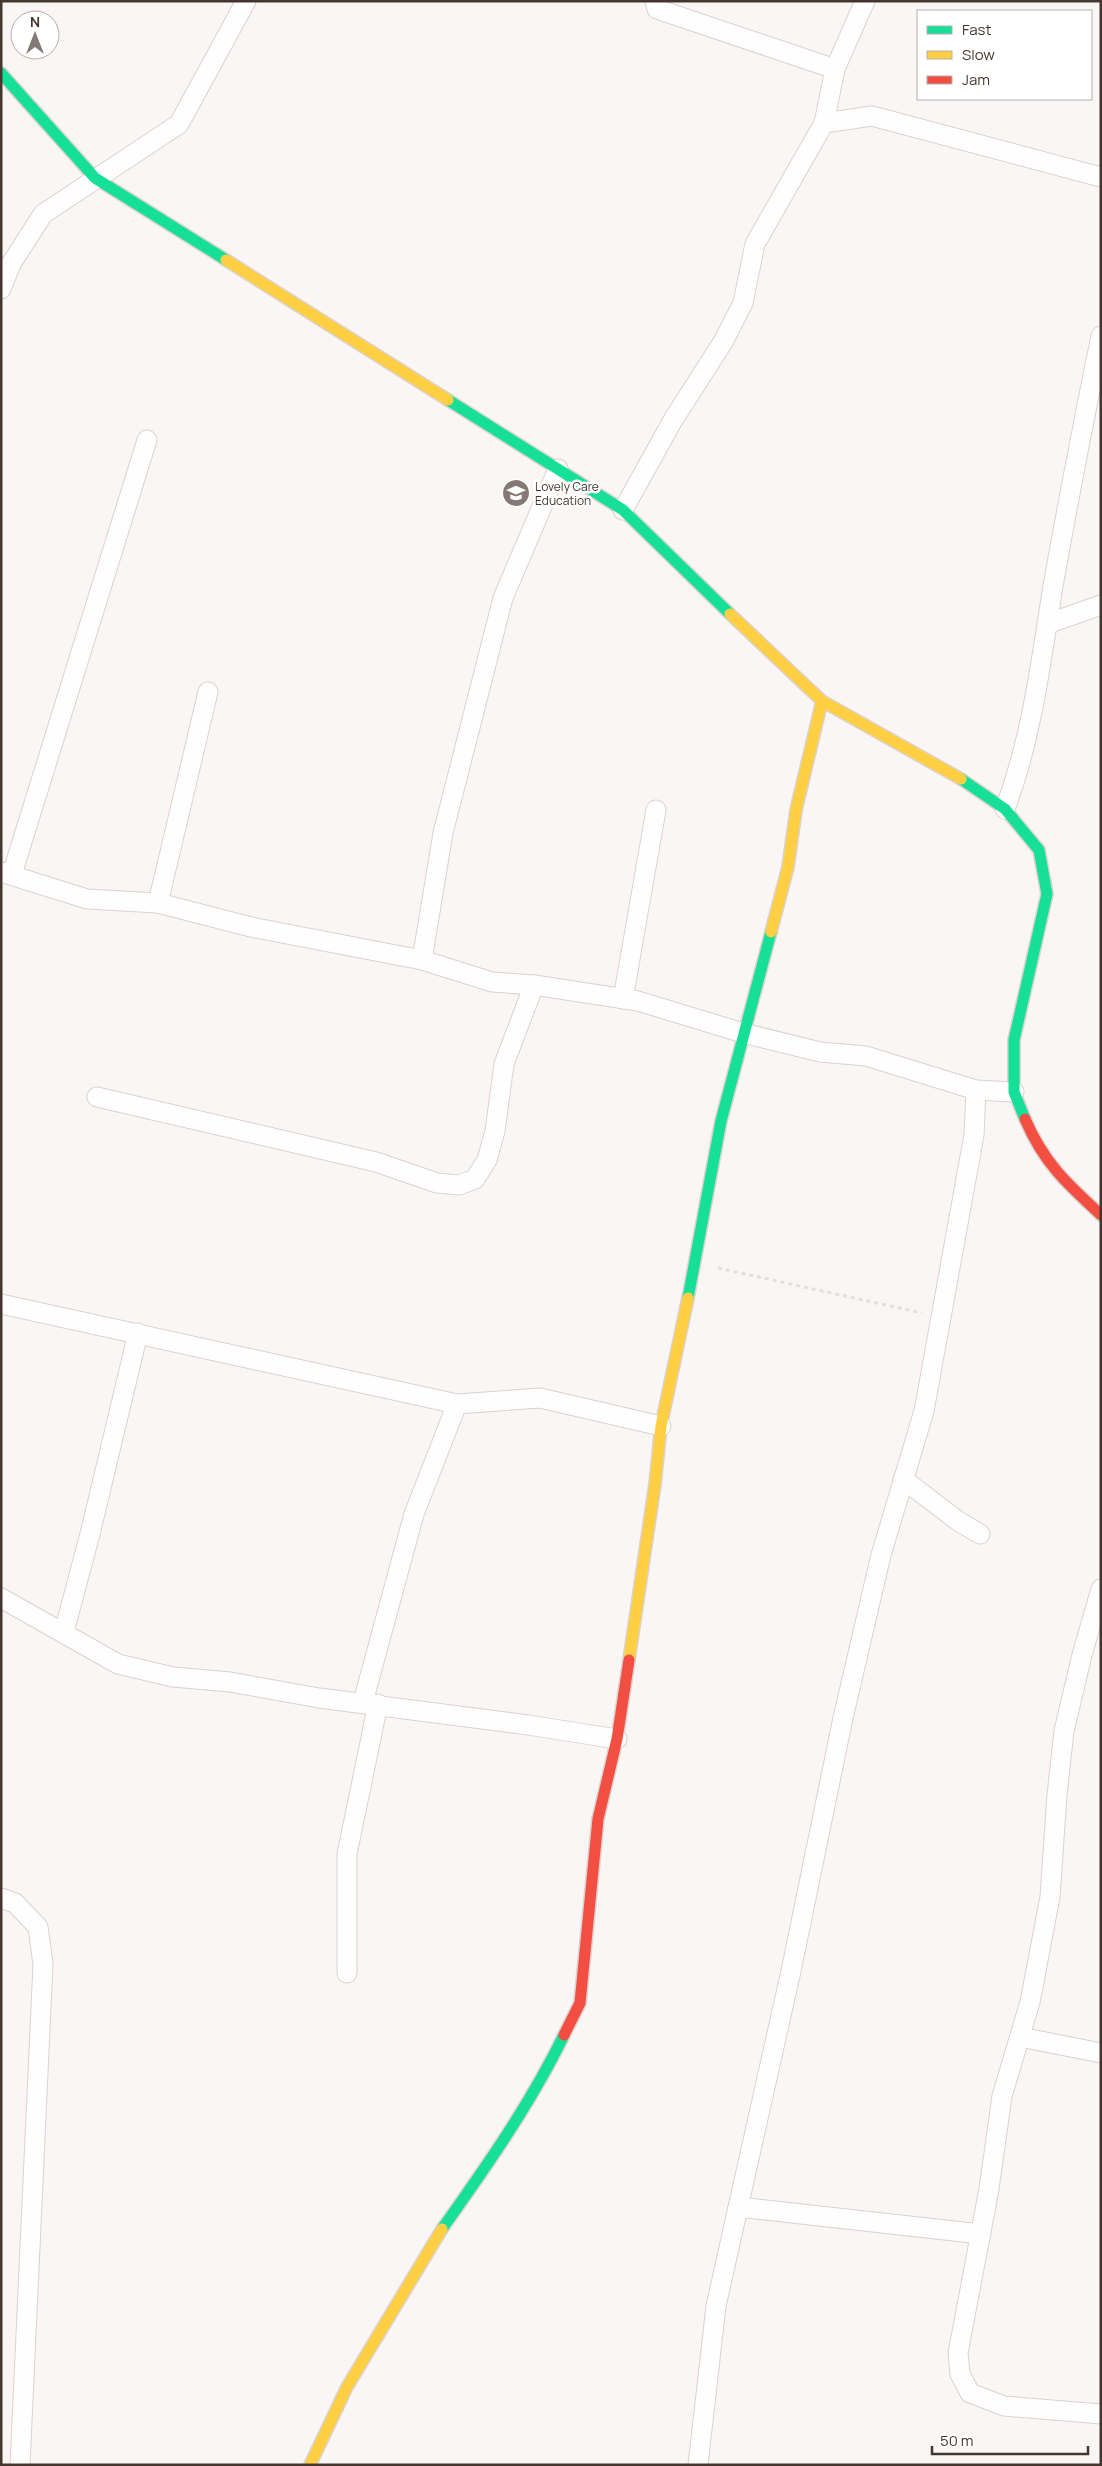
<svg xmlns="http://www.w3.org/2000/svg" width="1102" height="2466" font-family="Manrope,sans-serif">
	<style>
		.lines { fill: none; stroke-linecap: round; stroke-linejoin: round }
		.street-casing { stroke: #dbd2ce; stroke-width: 21 }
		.fast-casing { stroke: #dbd2ce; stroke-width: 14 }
		.slow-casing { stroke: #dbd2ce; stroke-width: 14 }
		.jam-casing { stroke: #dbd2ce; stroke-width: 14 }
		.path { stroke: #e1e0df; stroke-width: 3; stroke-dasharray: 4 4; stroke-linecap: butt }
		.street { stroke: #fefefe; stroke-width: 19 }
		.fast { stroke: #16e098; stroke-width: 11 }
		.slow { stroke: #ffcf43; stroke-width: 11 }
		.jam { stroke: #f24e42; stroke-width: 11 }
		.labels { text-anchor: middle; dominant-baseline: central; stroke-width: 5; stroke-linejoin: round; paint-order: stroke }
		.poi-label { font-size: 12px; fill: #44362f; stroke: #fff; text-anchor: start }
	</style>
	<rect width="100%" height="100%" fill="#faf6f5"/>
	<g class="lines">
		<g class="street-casing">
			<g id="street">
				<polyline points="655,1 657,9 835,69"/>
				<polyline points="824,123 872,116 1101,177"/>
				<polyline points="1,289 11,264 43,214 179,124 246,1"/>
				<polyline points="623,510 673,420 723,342 743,303 755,244 824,123 835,69 865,1"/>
				<polyline points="1047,624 1101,605"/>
				<path d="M1005,809C1032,737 1041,661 1053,586C1068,502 1084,419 1101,336"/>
				<polyline points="1,872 87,899 158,903 251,927 422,960 492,982 534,985 638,1001 743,1033 820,1052 866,1056 976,1090 1014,1092"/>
				<polyline points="12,874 147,440"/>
				<polyline points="158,903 208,692"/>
				<polyline points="422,960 443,833 503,598 558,469"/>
				<polyline points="623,999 656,810"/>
				<polyline points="97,1097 376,1162 437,1183 459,1185 475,1179 487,1160 495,1131 504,1064 534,985"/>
				<polyline points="1,1304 457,1404 540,1398 661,1426"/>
				<polyline points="903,1479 958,1521 980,1534"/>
				<polyline points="1101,1589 1082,1655 1064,1731 1057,1795 1050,1897 1030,2002 1002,2096 989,2189 958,2353 960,2374 970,2393 1004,2406 1101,2414"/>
				<polyline points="1,1598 118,1664 173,1677 230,1682 319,1698 528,1725 617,1739"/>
				<polyline points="64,1632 90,1534 138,1333"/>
				<polyline points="363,1702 414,1514 457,1404"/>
				<polyline points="1,1898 15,1903 38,1927 43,1964 20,2465"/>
				<polyline points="347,1973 347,1854 378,1704"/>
				<polyline points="1020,2037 1101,2053"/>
				<polyline points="738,2207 981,2234"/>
				<polyline points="698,2465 716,2306 791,1971 843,1718 881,1555 924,1411 974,1135 976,1090"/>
			</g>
		</g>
		<g class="fast-casing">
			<g id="fast">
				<polyline points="1,73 95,178 226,260"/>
				<polyline points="448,400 623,510 730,614"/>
				<polyline points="961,779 1005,809 1039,850 1047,894 1014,1040 1014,1092 1025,1119"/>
				<polyline points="688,1298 721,1121 771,932"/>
				<path d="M442,2229C486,2167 531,2103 564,2035"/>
			</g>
		</g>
		<g class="slow-casing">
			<g id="slow">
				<polyline points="226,260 448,400"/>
				<polyline points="730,614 822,701 961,779"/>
				<polyline points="771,932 788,867 796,810 822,701"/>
				<polyline points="629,1660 655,1484 661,1426 688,1298"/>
				<polyline points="310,2465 347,2387 442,2229"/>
			</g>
		</g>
		<g class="jam-casing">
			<g id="jam">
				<path d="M1025,1119C1044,1163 1066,1183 1101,1215"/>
				<polyline points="564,2035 580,2003 598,1819 617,1739 629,1660"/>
			</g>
		</g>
		<polyline class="path" points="718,1268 922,1313"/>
		<use href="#street" class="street"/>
		<use href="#fast" class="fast"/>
		<use href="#slow" class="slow"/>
		<use href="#jam" class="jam"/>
	</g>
	<defs>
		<g id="school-disc" transform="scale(1.4375)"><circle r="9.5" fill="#847974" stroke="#fff"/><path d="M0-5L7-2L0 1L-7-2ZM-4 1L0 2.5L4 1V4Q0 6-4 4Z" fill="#fff"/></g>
	</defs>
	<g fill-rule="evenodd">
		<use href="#school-disc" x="516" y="493"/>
	</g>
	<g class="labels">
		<g class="poi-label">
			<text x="535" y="486">Lovely Care<tspan x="535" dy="14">Education</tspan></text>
		</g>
	</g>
	<rect width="1102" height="2466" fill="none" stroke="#44362f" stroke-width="5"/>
	<rect x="917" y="10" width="175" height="90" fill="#ffffff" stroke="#b4afac"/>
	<rect x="927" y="26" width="25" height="8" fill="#16e098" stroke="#b4afac"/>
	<text x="962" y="35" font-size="15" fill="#44362f">Fast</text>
	<rect x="927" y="51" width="25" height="8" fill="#ffcf43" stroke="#b4afac"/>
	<text x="962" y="60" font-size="15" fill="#44362f">Slow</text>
	<rect x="927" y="76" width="25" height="8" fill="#f24e42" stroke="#b4afac"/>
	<text x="962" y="85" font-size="15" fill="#44362f">Jam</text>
	<g transform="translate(35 35)"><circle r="24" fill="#ffffff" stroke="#b4afac"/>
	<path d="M0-4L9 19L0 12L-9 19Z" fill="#847974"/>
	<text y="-8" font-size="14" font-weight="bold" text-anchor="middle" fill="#44362f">N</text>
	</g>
	<path d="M932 2446v8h156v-8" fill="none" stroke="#44362f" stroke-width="2.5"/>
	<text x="940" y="2446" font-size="15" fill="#44362f" stroke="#ffffff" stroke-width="4" paint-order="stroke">50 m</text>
</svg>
